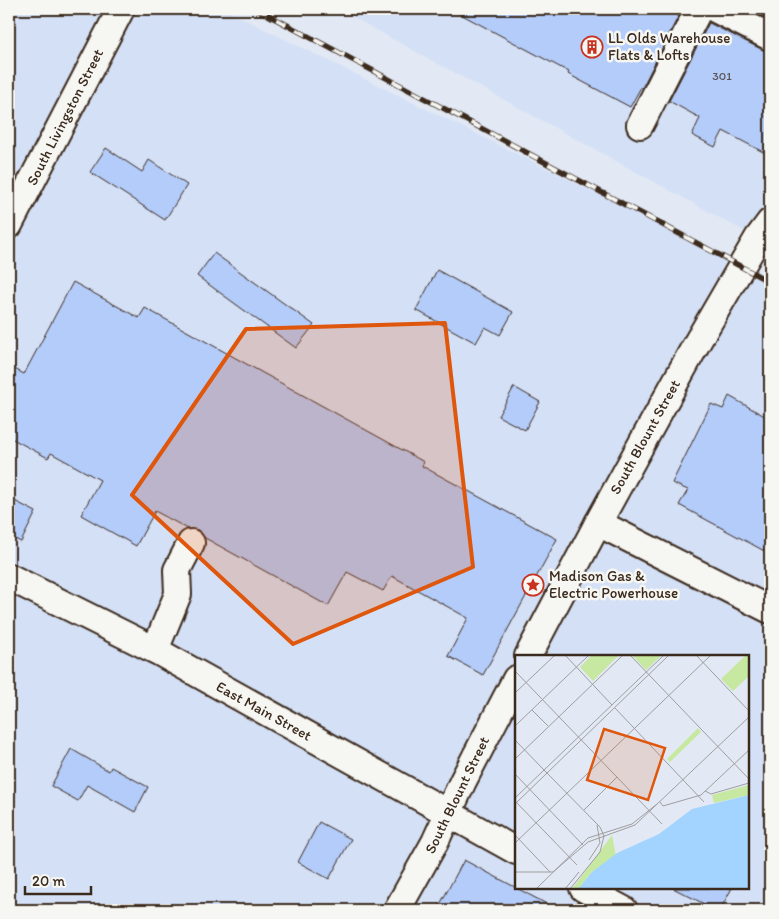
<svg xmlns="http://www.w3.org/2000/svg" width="779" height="919" font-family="Itim,sans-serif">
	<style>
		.built { fill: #d4e0f6; fill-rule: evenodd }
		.building { fill: #b3ccfa; stroke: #3b2a1e }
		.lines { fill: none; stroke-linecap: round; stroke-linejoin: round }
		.minor-casing { stroke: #3b2a1e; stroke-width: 30 }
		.minor { stroke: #f6f6f2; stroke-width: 26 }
		.rail-casing { stroke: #3b2a1e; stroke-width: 5.5 }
		.rail { stroke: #f6f6f2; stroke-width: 4; stroke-dasharray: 11; stroke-linecap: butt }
		.marked { fill: #df570d; fill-opacity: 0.2; stroke: #df570d; stroke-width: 4; stroke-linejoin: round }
		.labels { text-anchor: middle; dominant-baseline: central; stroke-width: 5; stroke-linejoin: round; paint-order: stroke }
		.number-label { font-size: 12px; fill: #595255 }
		.poi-label { font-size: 15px; fill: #3b2a1e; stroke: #f6f6f2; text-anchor: start }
		.street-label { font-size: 15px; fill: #3b2a1e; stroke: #f6f6f2 }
		.inset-road { fill: none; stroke: #9f9d9e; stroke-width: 1 }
		.view { fill: #df570d; fill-opacity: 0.15; stroke: #df570d; stroke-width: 2.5 }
		.inset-edge { fill: none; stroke: #3b2a1e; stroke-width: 2.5 }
	</style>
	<rect width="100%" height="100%" fill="#e2e9f4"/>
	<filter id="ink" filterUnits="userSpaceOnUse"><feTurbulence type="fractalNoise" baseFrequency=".02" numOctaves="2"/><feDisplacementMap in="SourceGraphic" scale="10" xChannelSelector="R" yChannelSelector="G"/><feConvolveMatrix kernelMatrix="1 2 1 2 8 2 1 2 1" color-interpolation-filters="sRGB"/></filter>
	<g filter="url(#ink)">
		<g class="built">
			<path d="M9,9H224L717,253L770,282V910H9ZM516,656H748V888H516Z"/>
			<polygon points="338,9 770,9 770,244 731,224"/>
		</g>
		<g class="building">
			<polygon points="451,9 682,9 642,88 641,87 630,107 568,74 569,72"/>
			<polygon points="748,9 770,9 770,20"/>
			<polygon points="709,23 763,50 770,52 770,143 765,153 723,131 715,147 692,135 700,118 669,101"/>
			<polygon points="106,148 142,172 149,160 187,185 165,220 90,172"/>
			<polygon points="214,253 314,325 296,348 197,276"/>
			<polygon points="437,270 513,312 500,335 485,327 476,343 416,310"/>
			<polygon points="73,282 139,318 145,308 424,462 422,466 557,539 483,675 448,656 468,618 392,576 383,591 347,572 328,606 205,538 198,530 188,529 155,511 136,546 81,515 100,480 51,453 48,458 9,437 9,366 24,374"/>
			<polygon points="514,387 540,402 525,430 498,416"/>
			<polygon points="729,396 770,419 770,554 679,505 688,490 672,483 711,404 723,409"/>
			<polygon points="9,498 36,512 21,542 9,536"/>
			<polygon points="71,749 109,771 111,767 148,787 135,812 87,785 78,801 51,786"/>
			<polygon points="319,822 351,839 329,879 298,862"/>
			<polygon points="464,860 558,910 437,910"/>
			<polygon points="673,888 732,888 720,910 716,910"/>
		</g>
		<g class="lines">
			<g class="minor-casing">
				<g id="minor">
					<polyline points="715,9 770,37"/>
					<polyline points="640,125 699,9"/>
					<polyline points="9,225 121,9"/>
					<polyline points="598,523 770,610"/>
					<polyline points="9,577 155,650 516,851"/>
					<polyline points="155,650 178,594 177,570 191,543"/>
					<polyline points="528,656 598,523 698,341 758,238 770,222"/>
					<polyline points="583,888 624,910"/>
					<polyline points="397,910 435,842 463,781 516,679"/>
				</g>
			</g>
			<use href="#minor" class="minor"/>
			<g class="rail-casing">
				<polyline id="rail" points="257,9 770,282"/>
			</g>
			<use href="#rail" class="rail"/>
		</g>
	</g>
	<path class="marked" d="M445,323L473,567L293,644L132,495L246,329Z"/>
	<defs>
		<g id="building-ring" transform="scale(1.125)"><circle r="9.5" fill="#f6f6f2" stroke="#c8321e" stroke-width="1.5"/><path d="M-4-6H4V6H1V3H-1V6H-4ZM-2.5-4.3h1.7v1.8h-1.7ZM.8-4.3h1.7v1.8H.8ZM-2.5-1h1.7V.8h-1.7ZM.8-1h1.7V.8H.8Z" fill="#c8321e"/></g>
		<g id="sight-ring" transform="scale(1.125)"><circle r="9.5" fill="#f6f6f2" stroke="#c8321e" stroke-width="1.5"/><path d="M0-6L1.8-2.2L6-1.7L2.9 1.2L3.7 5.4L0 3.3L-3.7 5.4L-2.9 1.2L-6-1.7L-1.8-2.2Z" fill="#c8321e"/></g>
	</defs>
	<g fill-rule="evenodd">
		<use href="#building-ring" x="592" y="47"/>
		<use href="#sight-ring" x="533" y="585"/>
	</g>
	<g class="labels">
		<g class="number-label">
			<text x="722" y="76">301</text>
		</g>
		<g class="poi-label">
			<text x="608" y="38">LL Olds Warehouse<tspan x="608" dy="17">Flats &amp; Lofts</tspan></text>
			<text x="549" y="576">Madison Gas &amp;<tspan x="549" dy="17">Electric Powerhouse</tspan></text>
		</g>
		<g class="street-label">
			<text transform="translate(65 117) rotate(-63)">South Livingston Street</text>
			<text transform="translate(645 437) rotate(-61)">South Blount Street</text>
			<text transform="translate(264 711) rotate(29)">East Main Street</text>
			<text transform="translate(457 795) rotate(-64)">South Blount Street</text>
		</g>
	</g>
	<g transform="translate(515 655)">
		<rect width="234" height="234" fill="#e2e9f4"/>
		<path d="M77,0H104L78,26L65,12ZM117,0H147L131,15ZM231,0H234V21L218,36L206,24ZM183,73L186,77L155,107L152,104ZM234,130V140L199,148L197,140ZM97,180L101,201L77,217L63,234H57Z" fill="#c7e8a0"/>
		<path d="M234,140V234H63L77,217L102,198L144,179L177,154Z" fill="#a2d4ff"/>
		<path class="inset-road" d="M50,0L97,50M115,0L234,124M181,0L234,56M0,16L147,169M0,38L40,0M100,53L189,147M17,55L33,71M0,71L74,0M0,85L29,115L0,143M0,104L108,0M32,118L154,0M0,119L68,190M190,136L196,139L234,128M0,146L62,210M145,147L148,151L186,140L234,95M0,149L32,118M69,155L102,122M0,180L35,217M0,188L196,0M74,205L85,188L82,170M0,217H38L73,187L120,170L234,62M21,234L73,183L117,169L142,149M50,234L64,217M55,234L85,197L89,181L85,172L29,115L149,0"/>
		<path class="view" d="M89,74L150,93L133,145L72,125Z"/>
		<rect width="234" height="234" class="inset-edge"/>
	</g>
	<rect width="779" height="919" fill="none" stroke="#f6f6f2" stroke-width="30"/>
	<rect x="15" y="15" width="749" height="889" fill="none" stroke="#3b2a1e" stroke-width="2" filter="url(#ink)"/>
	<path d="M25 886v8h66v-8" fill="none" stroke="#3b2a1e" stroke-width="2.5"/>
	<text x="32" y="886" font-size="15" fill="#3b2a1e" stroke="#f6f6f2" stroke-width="4" paint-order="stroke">20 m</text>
</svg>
